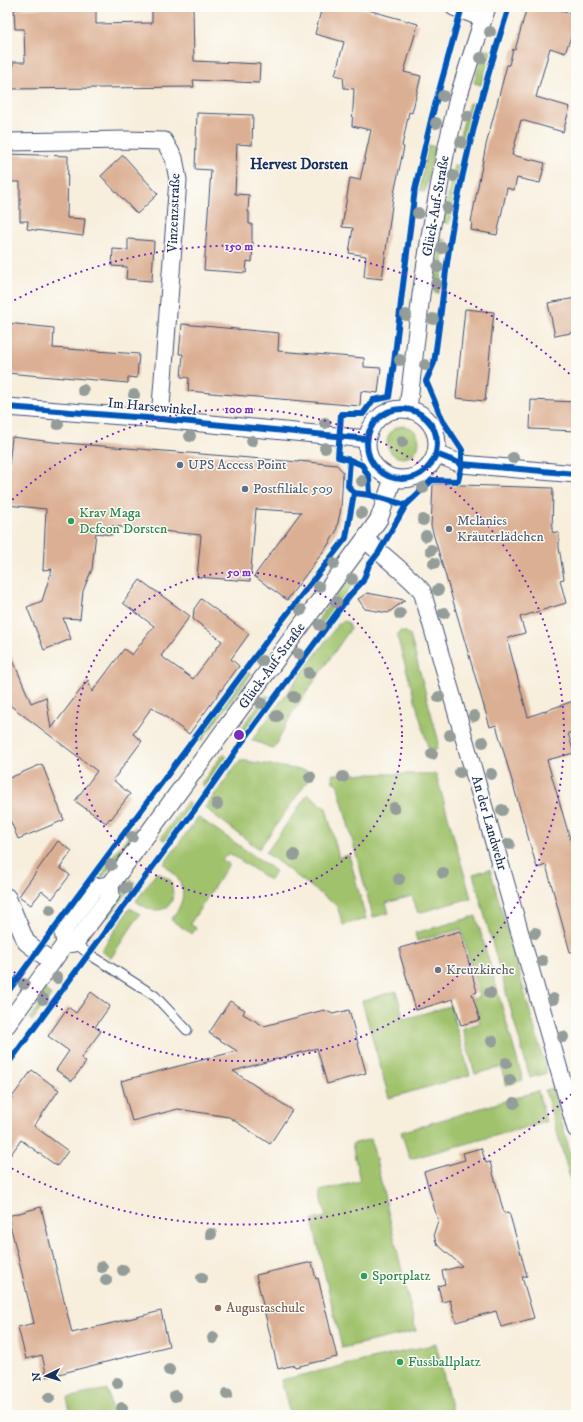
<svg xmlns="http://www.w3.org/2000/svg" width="583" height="1422" font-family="'IM FELL DW Pica',serif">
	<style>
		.green { fill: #a0c26c; stroke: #5e7865 }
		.building { fill: #dbaf93 }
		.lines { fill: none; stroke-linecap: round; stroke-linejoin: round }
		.lane-casing { stroke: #3c4c71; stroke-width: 11 }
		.street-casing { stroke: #3c4c71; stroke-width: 19 }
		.lane { stroke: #fff; stroke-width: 9 }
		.street { stroke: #fff; stroke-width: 17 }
		.cycleway-casing { stroke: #fdfcf7; stroke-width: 8 }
		.cycleway { stroke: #0057b8; stroke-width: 6 }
		.tree { fill: #949d99 }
		.ring { fill: none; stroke: #7b2cbf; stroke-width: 2; stroke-dasharray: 2 4 }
		.service-dot { fill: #5c6f8a; stroke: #fdfcf7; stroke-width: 1.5 }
		.leisure-dot { fill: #2e9e5b; stroke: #fdfcf7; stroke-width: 1.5 }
		.worship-dot { fill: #6b7280; stroke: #fdfcf7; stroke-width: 1.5 }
		.education-dot { fill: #8d6e63; stroke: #fdfcf7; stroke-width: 1.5 }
		.labels { text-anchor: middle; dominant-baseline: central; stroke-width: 3; stroke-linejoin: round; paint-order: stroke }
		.street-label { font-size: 14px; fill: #1b2f5e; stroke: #fdfcf7 }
		.service-label { font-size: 14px; fill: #4e5e75; stroke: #fdfcf7; text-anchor: start }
		.leisure-label { font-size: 14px; fill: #27864d; stroke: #fdfcf7; text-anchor: start }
		.worship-label { font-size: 14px; fill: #5b616d; stroke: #fdfcf7; text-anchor: start }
		.education-label { font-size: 14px; fill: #785e54; stroke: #fdfcf7; text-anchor: start }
		.neighbourhood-label { font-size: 15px; font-weight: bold; fill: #1b2f5e; stroke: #fdfcf7 }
		.centre { fill: #7b2cbf; stroke: #fdfcf7; stroke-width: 2 }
		.ring-label { font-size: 12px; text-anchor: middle; font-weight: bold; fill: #7b2cbf; stroke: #fdfcf7; stroke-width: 3; stroke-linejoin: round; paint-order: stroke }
	</style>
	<rect width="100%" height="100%" fill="#fdfcf7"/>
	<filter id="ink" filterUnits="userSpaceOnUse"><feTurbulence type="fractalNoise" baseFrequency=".025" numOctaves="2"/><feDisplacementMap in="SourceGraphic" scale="8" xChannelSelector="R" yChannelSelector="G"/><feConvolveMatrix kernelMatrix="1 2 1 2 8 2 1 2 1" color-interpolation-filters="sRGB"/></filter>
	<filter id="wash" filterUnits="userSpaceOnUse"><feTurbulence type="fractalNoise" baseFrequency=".012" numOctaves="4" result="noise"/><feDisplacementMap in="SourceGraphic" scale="16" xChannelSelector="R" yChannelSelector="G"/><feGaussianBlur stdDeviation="0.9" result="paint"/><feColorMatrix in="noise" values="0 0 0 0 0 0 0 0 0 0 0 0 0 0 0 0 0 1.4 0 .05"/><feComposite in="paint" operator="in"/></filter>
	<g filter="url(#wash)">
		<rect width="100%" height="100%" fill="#f7eedc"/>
		<g class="green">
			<polygon points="484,49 491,51 481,85 474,83"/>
			<polygon points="469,103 476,105 465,148 457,146"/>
			<polygon points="428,145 435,147 425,192 419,190"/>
			<polygon points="454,165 460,166 449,224 443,222"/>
			<polygon points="441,239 446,240 439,293 434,292"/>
			<circle cx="403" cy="442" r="16"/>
			<polygon points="352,574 357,579 321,627 317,625 320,617"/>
			<polygon points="345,621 348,623 351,628 291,715 274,749 252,740 339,623"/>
			<polygon points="400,631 406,632 410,635 438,739 437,749 430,754 397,636"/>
			<polygon points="248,672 251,674 201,741 198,739"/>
			<polygon points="266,695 270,697 242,734 239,731"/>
			<polygon points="223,754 227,757 204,787 201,784"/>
			<polygon points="240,760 314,772 259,849 205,808"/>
			<polygon points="334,774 436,774 471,898 418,913 412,896 386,903 389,913 373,917 337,783 333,782 332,775"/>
			<polygon points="308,794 326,808 339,858 349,855 366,919 343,925 337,906 266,853"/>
			<polygon points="187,802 191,805 165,841 161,838"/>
			<path d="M198,817L276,871L270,880L229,853L222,860L229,864L190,924L196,928L192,934L171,920C174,915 179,909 181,903C187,887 176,874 164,864Z"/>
			<polygon points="135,827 139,830 103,877 99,874"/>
			<polygon points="490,869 547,1073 530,1078 473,874"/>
			<path d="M157,872L170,880C181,909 158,919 136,901Z"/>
			<polygon points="131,880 135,883 109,917 105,914"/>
			<polygon points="130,908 140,914 111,958 101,951"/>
			<polygon points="476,916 523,1080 506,1085 501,1067 475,1074 462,1028 480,1023 473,999 480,997 461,929 417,941 415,933"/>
			<polygon points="44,989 51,995 32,1021 29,1019 39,1005 37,998"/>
			<polygon points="396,991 404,1019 450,1006 470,1075 389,1098 362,1001"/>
			<polygon points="552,1088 576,1173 576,1199 545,1090"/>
			<polygon points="538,1091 546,1122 410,1159 401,1132"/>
			<polygon points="371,1139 416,1331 342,1348 312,1220 326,1217 320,1191 360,1181 352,1144"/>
			<polygon points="436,1344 453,1415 290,1415 281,1380"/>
			<polygon points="107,1389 113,1415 71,1415 67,1398"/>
		</g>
		<g id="blocks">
			<g class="building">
				<polygon points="96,7 96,24 152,23 152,7 193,7 194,61 260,64 259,83 193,80 194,87 7,89 7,72 13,72 13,62 25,62 24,29 15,29 14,9"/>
				<polygon points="322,7 357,7 418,24 404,72 421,76 412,113 409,112 402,146 404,147 393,198 382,279 364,277 366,256 349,253 353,228 342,227 350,178 360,180 371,130 352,126 354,89 344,88 343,77 335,75 344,42 315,34"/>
				<polygon points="527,7 552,7 576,15 576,23 565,53 550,48 536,97 570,107 563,132 521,120 512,155 545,163 540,183 517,178 514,190 507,188 497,235 471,230 472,222 471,222 486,145 507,65 509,65 513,49 515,50"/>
				<polygon points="197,113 253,115 252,145 237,144 235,194 249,195 248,212 249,212 249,224 252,224 252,242 253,242 252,262 247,261 246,273 204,270 211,170 195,169"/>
				<polygon points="8,154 68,156 67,218 85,219 83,236 27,229 28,221 20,221 20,182 8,182"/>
				<polygon points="123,155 158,194 137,214 101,176"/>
				<polygon points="128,239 154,241 152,281 126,279 127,267 112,266 113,249 128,250"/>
				<polygon points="576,298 576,332 555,336 548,303"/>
				<polygon points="465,309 494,312 485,401 456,398"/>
				<polygon points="7,323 54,328 53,348 139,354 137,378 128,377 128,383 63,377 63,378 7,373"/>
				<polygon points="182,324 279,333 278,351 364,358 364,367 381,368 378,393 361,391 360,406 188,391 189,378 181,377 183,354 179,354"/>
				<polygon points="531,400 576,402 576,431 530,429"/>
				<polygon points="12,437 53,442 299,462 299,461 337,465 343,472 341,508 336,532 328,545 287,600 254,576 301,512 256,509 250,581 197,577 201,535 112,526 112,535 96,533 92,569 83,591 80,619 63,618 71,639 44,650 27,607 42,601 52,569 43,570 46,509 7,505 7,486"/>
				<polygon points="433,484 553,488 552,532 559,533 559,547 564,579 560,580 566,603 520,617 525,633 507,638 528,717 576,700 576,732 568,733 574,753 547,760 576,859 576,951 570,952 546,865 537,868 496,725 490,727 431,526"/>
				<polygon points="140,580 190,616 161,656 193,679 222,641 193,619 194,609 201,599 249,634 231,659 239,666 189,734 152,707 133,734 142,741 113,780 130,794 111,819 110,818 106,823 75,801 97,771 7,703 7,646 31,703 46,697 51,729 88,680 92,692 124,649 132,655 154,626 123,603"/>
				<polygon points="367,593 405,600 388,613 365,609 358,599"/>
				<polygon points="42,764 64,820 18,839 7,812 7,779"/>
				<polygon points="58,841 72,851 60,868 70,875 52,899 42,891 31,905 19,896"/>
				<polygon points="460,931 477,992 472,994 480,1020 461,1025 453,999 416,1010 400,955 400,948"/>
				<polygon points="91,992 110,1006 95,1027 101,1031 81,1058 86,1062 72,1081 56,1070 69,1051 48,1036 68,1007 76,1013"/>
				<polygon points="230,1001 245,1010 243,1014 264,1026 324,1010 333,1014 349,1010 366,1073 327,1084 317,1048 233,1071 292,1110 270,1144 229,1117 178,1109 132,1121 121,1081 237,1051 209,1033"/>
				<polygon points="32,1070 59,1090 34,1126 68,1151 57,1166 21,1140 7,1160 7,1104"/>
				<polygon points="481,1148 486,1163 490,1162 504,1213 509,1212 527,1276 522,1277 534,1318 501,1327 496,1311 456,1322 450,1300 442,1302 438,1286 445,1284 442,1271 462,1266 437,1244 435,1239 434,1233 438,1221 424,1172 465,1160 463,1153"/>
				<polygon points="41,1207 72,1333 161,1311 169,1346 47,1377 42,1355 26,1359 18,1327 34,1323 8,1216"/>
				<polygon points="312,1262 316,1279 318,1278 337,1357 295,1367 294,1365 278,1369 256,1275"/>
			</g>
		</g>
	</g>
	<g filter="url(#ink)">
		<use href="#blocks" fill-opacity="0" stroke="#3c4c71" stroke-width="1"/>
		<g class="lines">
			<g class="lane-casing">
				<polyline id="lane" points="75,943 89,954 155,996 187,1030"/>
			</g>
			<g class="street-casing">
				<g id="street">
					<polyline points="454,7 483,18"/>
					<polyline points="7,142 125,140 164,141 174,158 178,180 160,419"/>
					<polyline points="7,407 160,419 367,439"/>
					<circle cx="402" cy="444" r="35"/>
					<polyline points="408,409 421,295 431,230 445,155 458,98 487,7"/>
					<polyline points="436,454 462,464 576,474"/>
					<path d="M365,539C384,557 405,572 422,591L576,1129"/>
					<polyline points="7,897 26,942 52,962"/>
					<polyline points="65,944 75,943 111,895 110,885 365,539 379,519 393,479"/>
					<polyline points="7,1025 65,944 63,931 96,887 110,885"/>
				</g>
			</g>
			<use href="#lane" class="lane"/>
			<use href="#street" class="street"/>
			<g class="cycleway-casing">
				<g id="cycleway">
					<polyline points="7,407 160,419 367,439"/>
					<circle cx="402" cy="444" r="35"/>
					<polyline points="436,454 462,464 576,474"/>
					<polyline points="350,460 338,457 341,414 363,414 373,400 389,397 394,363 402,293 415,189 432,116 462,7"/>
					<polyline points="354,493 348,486 350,460 362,465 369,477 370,495"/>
					<polyline points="7,993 74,901 277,627 346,538 354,493 370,495 406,505"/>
					<path d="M7,1065L196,808L240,745L350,595L363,581L369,565L379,552L406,505L432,480L458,481L462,464V450L443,421L426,381L434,363C441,317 445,270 453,224C466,150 486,78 509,7"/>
				</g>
			</g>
			<use href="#cycleway" class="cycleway"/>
		</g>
		<g class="tree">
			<circle cx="490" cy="32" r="6"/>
			<circle cx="481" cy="58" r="6"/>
			<circle cx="443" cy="96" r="6"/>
			<circle cx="467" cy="116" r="6"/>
			<circle cx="436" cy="123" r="6"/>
			<circle cx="461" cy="142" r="6"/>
			<circle cx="453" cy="176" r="6"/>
			<circle cx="447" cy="208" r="6"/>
			<circle cx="418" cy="213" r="6"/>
			<circle cx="442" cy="248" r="6"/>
			<circle cx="438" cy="267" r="6"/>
			<circle cx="436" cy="284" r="6"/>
			<circle cx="406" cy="315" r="6"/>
			<circle cx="433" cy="319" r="6"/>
			<circle cx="400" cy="360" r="6"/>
			<circle cx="425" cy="365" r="6"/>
			<circle cx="83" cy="390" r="6"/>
			<circle cx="134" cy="395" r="6"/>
			<circle cx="325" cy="423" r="6"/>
			<circle cx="58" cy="424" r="6"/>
			<circle cx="190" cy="436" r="6"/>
			<circle cx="252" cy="441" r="6"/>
			<circle cx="402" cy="442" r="6"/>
			<circle cx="325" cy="448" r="6"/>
			<circle cx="513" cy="458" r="6"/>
			<circle cx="362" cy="481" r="6"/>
			<circle cx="423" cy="488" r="6"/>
			<circle cx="362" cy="513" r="6"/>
			<circle cx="423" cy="520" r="6"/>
			<circle cx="426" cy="536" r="6"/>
			<circle cx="431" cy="550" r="6"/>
			<circle cx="434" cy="563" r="6"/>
			<circle cx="334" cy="564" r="6"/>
			<circle cx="352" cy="579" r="6"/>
			<circle cx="319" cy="587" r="6"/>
			<circle cx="438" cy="590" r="6"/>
			<circle cx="336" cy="602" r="6"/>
			<circle cx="301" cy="610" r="6"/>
			<circle cx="444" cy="613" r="6"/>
			<circle cx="400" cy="614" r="6"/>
			<circle cx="320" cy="625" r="6"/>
			<circle cx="298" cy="654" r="6"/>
			<circle cx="262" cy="661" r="6"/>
			<circle cx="309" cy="673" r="6"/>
			<circle cx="294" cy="697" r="6"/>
			<circle cx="439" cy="697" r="6"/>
			<circle cx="261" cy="703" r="6"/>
			<circle cx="277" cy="716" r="6"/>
			<circle cx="474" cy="716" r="6"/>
			<circle cx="450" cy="735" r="6"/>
			<circle cx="483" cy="742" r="6"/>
			<circle cx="432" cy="754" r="6"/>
			<circle cx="460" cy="772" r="6"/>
			<circle cx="491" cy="774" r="6"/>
			<circle cx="310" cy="777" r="6"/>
			<circle cx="343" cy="777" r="6"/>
			<circle cx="217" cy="804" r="6"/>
			<circle cx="394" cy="808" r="6"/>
			<circle cx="502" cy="810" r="6"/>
			<circle cx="132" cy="837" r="6"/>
			<circle cx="509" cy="844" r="6"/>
			<circle cx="294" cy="855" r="6"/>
			<circle cx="111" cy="865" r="6"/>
			<circle cx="443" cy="873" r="6"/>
			<circle cx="399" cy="879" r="6"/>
			<circle cx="126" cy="888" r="6"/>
			<circle cx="50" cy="910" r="6"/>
			<circle cx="535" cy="933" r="6"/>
			<circle cx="542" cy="961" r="6"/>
			<circle cx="57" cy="978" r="6"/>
			<circle cx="24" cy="984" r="6"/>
			<circle cx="490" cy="993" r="6"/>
			<circle cx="43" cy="999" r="6"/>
			<circle cx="553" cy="999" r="6"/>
			<circle cx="563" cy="1037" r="6"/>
			<circle cx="492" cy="1041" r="6"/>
			<circle cx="506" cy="1063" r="6"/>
			<circle cx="510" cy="1080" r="6"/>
			<circle cx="514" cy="1103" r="6"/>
			<circle cx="211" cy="1234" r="6"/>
			<circle cx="102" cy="1267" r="6"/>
			<circle cx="123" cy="1270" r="6"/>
			<circle cx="202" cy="1278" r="6"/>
			<circle cx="106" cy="1280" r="6"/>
			<circle cx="213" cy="1338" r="6"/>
			<circle cx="169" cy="1370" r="6"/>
			<circle cx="117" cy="1383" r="6"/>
			<circle cx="227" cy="1394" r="6"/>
			<circle cx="175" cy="1396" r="6"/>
			<circle cx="49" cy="1398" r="6"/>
			<circle cx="122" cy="1408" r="6"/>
		</g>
	</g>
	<g class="ring">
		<circle cx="239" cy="735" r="163"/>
		<path d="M8 504A326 326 0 1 1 8 966"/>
		<path d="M576 1090A489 489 0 0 1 9 1167M9 303A489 489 0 0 1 576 380"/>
	</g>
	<g class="service-dot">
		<circle cx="180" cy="465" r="4"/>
		<circle cx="245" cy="489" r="4"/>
		<circle cx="449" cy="529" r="4"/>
	</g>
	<g class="leisure-dot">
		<circle cx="71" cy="521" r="4"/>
		<circle cx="364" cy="1276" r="4"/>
		<circle cx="400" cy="1362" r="4"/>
	</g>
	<circle class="worship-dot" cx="438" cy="970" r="4"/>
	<circle class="education-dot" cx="218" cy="1308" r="4"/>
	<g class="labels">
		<g class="street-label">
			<text transform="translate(436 206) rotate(-80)">Glück-Auf-Straße</text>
			<text transform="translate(174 213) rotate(-88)">Vinzenzstraße</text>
			<text transform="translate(152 407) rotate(5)">Im Harsewinkel</text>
			<text transform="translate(272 666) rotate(-54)">Glück-Auf-Straße</text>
			<text transform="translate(489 823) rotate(74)">An der Landwehr</text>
		</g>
		<g class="service-label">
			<text x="188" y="465">UPS Access Point</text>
			<text x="253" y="489">Postfiliale 509</text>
			<text x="457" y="521">Melanies<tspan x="457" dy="16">Kräuterlädchen</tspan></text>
		</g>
		<g class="leisure-label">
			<text x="79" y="513">Krav Maga<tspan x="79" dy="16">Defcon Dorsten</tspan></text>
			<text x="372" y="1276">Sportplatz</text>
			<text x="408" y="1362">Fussballplatz</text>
		</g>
		<g class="worship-label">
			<text x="446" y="970">Kreuzkirche</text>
		</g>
		<g class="education-label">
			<text x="226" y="1308">Augustaschule</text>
		</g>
		<g class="neighbourhood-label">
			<text x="299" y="164">Hervest Dorsten</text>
		</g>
	</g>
	<circle cx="239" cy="735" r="6" class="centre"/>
	<g class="ring-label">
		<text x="239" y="250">150 m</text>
		<text x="239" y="413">100 m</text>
		<text x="239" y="576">50 m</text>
	</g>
	<rect width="583" height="1422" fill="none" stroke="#fdfcf7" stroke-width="24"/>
	<g transform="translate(46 1376) rotate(265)" stroke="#fdfcf7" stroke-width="3" paint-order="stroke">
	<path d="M0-3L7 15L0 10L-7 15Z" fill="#1b2f5e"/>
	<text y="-6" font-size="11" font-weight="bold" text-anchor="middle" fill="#1b2f5e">N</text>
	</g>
</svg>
